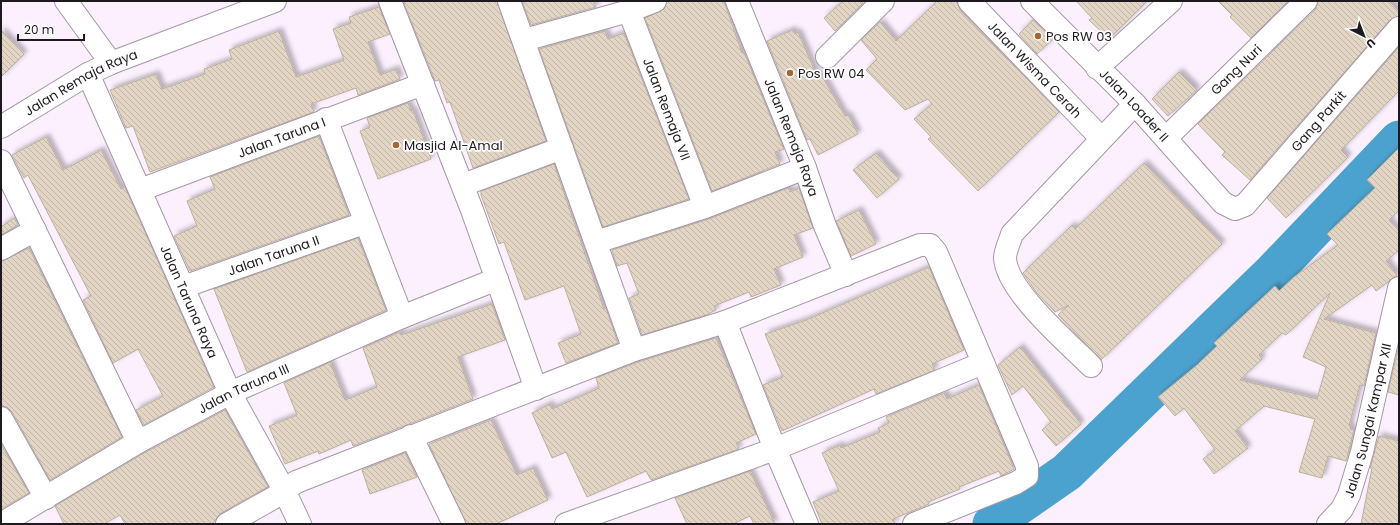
<svg xmlns="http://www.w3.org/2000/svg" width="1400" height="525" font-family="Poppins,sans-serif">
	<style>
		.lines { fill: none; stroke-linecap: round; stroke-linejoin: round }
		.river { stroke: #4ca2ce; stroke-width: 39 }
		.building { fill: url(#building-back-hatch); stroke: #bcaf9f; fill-rule: evenodd; filter: url(#shadow) }
		.minor-casing { stroke: #a496a6; stroke-width: 24 }
		.minor { stroke: #fff; stroke-width: 22 }
		.poi-dot { fill: #a6672e; stroke: #fff; stroke-width: 1.5 }
		.labels { text-anchor: middle; dominant-baseline: central; stroke-width: 3.5; stroke-linejoin: round; paint-order: stroke }
		.poi-label { font-size: 13px; fill: #1e191f; stroke: #fff; text-anchor: start }
		.street-label { font-size: 13px; fill: #1e191f; stroke: #fff }
	</style>
	<defs>
		<pattern id="building-back-hatch" width="6" height="6" patternUnits="userSpaceOnUse"><rect width="6" height="6" fill="#e2d5c4"/><path d="M-1 5l2 2M0 0l6 6M5-1l2 2" fill="none" stroke="#c1b6a8"/></pattern>
		<filter id="shadow"><feDropShadow dx="3.5" dy="-3.5" stdDeviation="2" flood-color="#0004"/></filter>
	</defs>
	<rect width="100%" height="100%" fill="#fcf0fe"/>
	<g class="lines">
		<polyline class="river" points="992,524 1067,472 1273,272 1399,140"/>
	</g>
	<g class="building">
		<polygon points="403,1 497,1 546,141 473,168 450,102 447,103 439,80 435,81"/>
		<polygon points="522,1 593,1 596,7 531,25"/>
		<polygon points="667,1 724,1 742,53 744,52 784,149 775,152 780,164 712,191 645,18 664,9"/>
		<polygon points="843,1 862,1 863,3 835,31 824,18"/>
		<polygon points="937,1 957,1 960,10 1059,112 978,191 928,139 931,137 914,119 932,104 928,99 905,110 866,70 877,59 861,40 880,22 896,41"/>
		<polygon points="1076,1 1147,1 1109,39 1089,20 1092,18"/>
		<polygon points="1218,1 1288,1 1251,38 1230,17 1232,15"/>
		<polygon points="1318,1 1389,1 1399,11 1399,16 1390,20 1250,180 1222,155 1225,152 1198,124 1315,10"/>
		<polygon points="379,7 390,34 368,42 380,75 396,69 400,79 358,95 356,88 311,104 314,112 150,172 133,126 126,128 110,90 156,74 162,89 205,74 204,69 232,59 229,50 279,31 296,77 344,60 333,29 351,23 349,17"/>
		<polygon points="1033,20 1053,39 1037,54 1019,34"/>
		<polygon points="1,30 24,54 1,77"/>
		<polygon points="792,30 795,34 798,32 817,76 821,74 845,116 848,115 858,134 818,155 810,139 807,140 767,41"/>
		<polygon points="605,31 608,39 624,33 689,199 603,227 539,49"/>
		<polygon points="1399,47 1399,91 1341,150 1348,157 1286,218 1267,198"/>
		<polygon points="1179,72 1197,90 1168,116 1152,99"/>
		<polygon points="408,103 411,111 413,110 431,159 378,179 360,131 370,127 367,118"/>
		<polygon points="319,136 349,215 190,271 174,236 197,226 187,201 215,189 210,177"/>
		<polygon points="46,137 63,170 101,150 121,189 125,187 214,387 144,425 136,410 163,396 138,349 113,363 83,300 91,296 28,175 24,178 12,155"/>
		<path d="M1399,148V210L1389,220L1399,231V250L1386,261L1397,275L1376,291L1372,285L1324,319L1376,333L1364,386L1360,385L1349,426H1351L1350,429L1354,430L1346,461L1328,456L1322,478L1299,472L1315,419L1264,406L1235,431L1248,448L1214,474L1203,459L1215,450L1184,408L1175,416L1158,397L1197,365L1217,346L1214,343L1275,286L1279,291L1294,277L1338,245L1327,234L1375,188L1367,180ZM1330,293L1303,357L1326,367L1317,399L1240,380L1262,359L1259,355L1282,333L1286,335Z"/>
		<polygon points="876,153 899,179 877,198 853,170"/>
		<polygon points="1144,163 1222,244 1101,360 1058,315 1069,305 1055,312 1036,292 1023,273 1072,225 1075,229"/>
		<polygon points="554,164 604,309 606,308 618,343 566,363 558,343 581,334 564,286 525,300 504,242 499,244 481,195 481,191"/>
		<polygon points="788,188 790,192 799,188 813,228 794,235 803,257 774,269 781,285 751,297 749,292 714,306 716,310 706,315 642,335 629,298 639,294 627,263 617,266 612,250 709,219"/>
		<polygon points="859,210 876,244 851,256 836,221"/>
		<polygon points="14,218 18,225 1,235 1,227"/>
		<polygon points="358,238 386,310 247,372 214,289"/>
		<polygon points="29,248 122,437 50,480 12,412 7,407 1,406 1,261"/>
		<polygon points="929,267 964,350 932,364 935,370 876,394 874,389 782,431 763,385 783,377 765,334 806,320"/>
		<polygon points="492,304 505,340 458,357 473,399 353,446 351,440 319,454 318,451 285,464 269,426 297,415 284,383 330,362 345,400 377,387 363,348 400,332 401,335"/>
		<polygon points="716,338 756,434 736,443 739,449 651,480 646,471 587,497 566,452 552,458 532,413 550,404 552,409 599,388 596,378 638,362"/>
		<polygon points="1399,345 1399,395 1388,392"/>
		<polygon points="1020,347 1081,424 1056,446 1042,430 1051,422 1023,386 1012,395 998,365"/>
		<polygon points="979,385 1014,469 1001,476 999,471 959,487 960,489 928,502 929,504 893,519 895,524 822,524 813,502 839,491 822,453 840,445 841,448 880,432 878,428 889,423 886,417 944,393 947,399"/>
		<polygon points="225,410 268,487 221,513 212,524 125,524 120,515 104,524 64,524 55,506 144,453"/>
		<polygon points="491,420 517,475 533,468 548,500 496,524 466,524 429,444"/>
		<polygon points="1379,436 1399,441 1399,524 1361,524 1372,468 1370,468"/>
		<polygon points="1,444 29,493 1,509"/>
		<polygon points="405,453 417,477 370,494 362,470"/>
		<polygon points="750,471 775,524 754,524 750,516 733,524 687,524 675,498"/>
	</g>
	<g class="lines">
		<g class="minor-casing">
			<g id="minor">
				<polyline points="66,1 111,63"/>
				<polyline points="390,1 472,210 536,389"/>
				<polyline points="509,1 634,350"/>
				<path id="s1" d="M737,1L805,168L825,226L846,275"/>
				<path id="s2" d="M969,1L1101,138"/>
				<path id="s3" d="M1032,1L1135,104L1223,203L1235,209L1245,205L1399,28"/>
				<path id="s4" d="M629,11L705,207"/>
				<polyline points="524,40 629,11 655,1"/>
				<polyline points="827,57 883,1"/>
				<polyline points="1097,68 1171,1"/>
				<path id="s5" d="M88,74L230,393L284,490L300,524"/>
				<polyline points="326,119 402,317"/>
				<path id="s6" d="M1,127L88,74L111,63L275,1"/>
				<path id="s7" d="M1166,138L1306,1"/>
				<polyline points="1,161 138,442"/>
				<polyline points="463,185 562,148"/>
				<path id="s8" d="M140,190L423,84"/>
				<polyline points="596,242 705,207 805,168"/>
				<polyline points="1,249 35,230"/>
				<path id="s9" d="M183,287L364,223"/>
				<polyline points="725,322 775,449 807,524"/>
				<path d="M1091,366C1068,343 1006,290 1005,258C1005,251 1010,241 1012,234L1135,104"/>
				<polyline points="1,418 46,498"/>
				<polyline points="411,436 454,524"/>
				<path id="s10" d="M1,524L138,442L230,393L402,317L497,279"/>
				<polyline points="227,524 275,497 296,482 634,350 725,322 920,245 930,245 936,252 1027,466 1027,476 1016,483 914,524"/>
				<polyline points="566,524 775,449 983,363"/>
				<path id="s11" d="M1328,524L1342,509L1349,495L1362,452L1399,288"/>
			</g>
		</g>
		<use href="#minor" class="minor"/>
	</g>
	<g class="poi-dot">
		<circle cx="1038" cy="36" r="4"/>
		<circle cx="790" cy="73" r="4"/>
		<circle cx="396" cy="145" r="4"/>
	</g>
	<g class="labels">
		<g class="poi-label">
			<text x="1046" y="36">Pos RW 03</text>
			<text x="798" y="73">Pos RW 04</text>
			<text x="404" y="145">Masjid Al-Amal</text>
		</g>
		<g class="street-label">
			<text stroke="none"><textPath href="#s7" startOffset="98">Gang Nuri</textPath></text>
			<text stroke="none"><textPath href="#s2" startOffset="95">Jalan Wisma Cerah</textPath></text>
			<text stroke="none"><textPath href="#s6" startOffset="92">Jalan Remaja Raya</textPath></text>
			<text stroke="none"><textPath href="#s3" startOffset="146">Jalan Loader II</textPath></text>
			<text stroke="none"><textPath href="#s4" startOffset="105">Jalan Remaja VII</textPath></text>
			<text stroke="none"><textPath href="#s3" startOffset="414">Gang Parkit</textPath></text>
			<text stroke="none"><textPath href="#s8" startOffset="151">Jalan Taruna I</textPath></text>
			<text stroke="none"><textPath href="#s1" startOffset="147">Jalan Remaja Raya</textPath></text>
			<text stroke="none"><textPath href="#s9" startOffset="96">Jalan Taruna II</textPath></text>
			<text stroke="none"><textPath href="#s5" startOffset="249">Jalan Taruna Raya</textPath></text>
			<text stroke="none"><textPath href="#s10" startOffset="278">Jalan Taruna III</textPath></text>
			<text stroke="none"><textPath href="#s11" startOffset="113">Jalan Sungai Kampar XII</textPath></text>
		</g>
	</g>
	<rect width="1400" height="525" fill="none" stroke="#1e191f" stroke-width="4"/>
	<g transform="translate(1364 36) rotate(138)" stroke="#ffffff" stroke-width="3" paint-order="stroke">
	<path d="M0-3L7 15L0 10L-7 15Z" fill="#1e191f"/>
	<text y="-6" font-size="11" font-weight="bold" text-anchor="middle" fill="#1e191f">U</text>
	</g>
	<path d="M18 34v6h66v-6" fill="none" stroke="#1e191f" stroke-width="2"/>
	<text x="24" y="34" font-size="12" fill="#1e191f" stroke="#ffffff" stroke-width="3" paint-order="stroke">20 m</text>
</svg>
